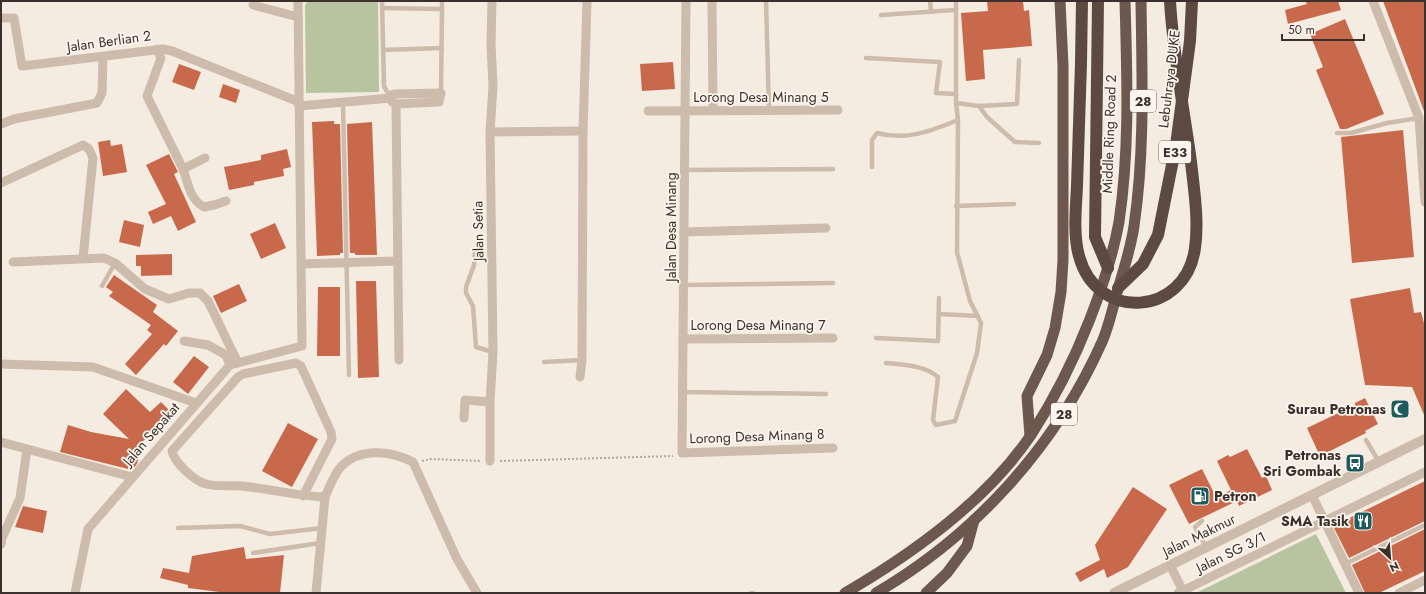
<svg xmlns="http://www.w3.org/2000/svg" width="1426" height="594" font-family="Jost,sans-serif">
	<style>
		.green { fill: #b8c4a0 }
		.building { fill: #c8694b }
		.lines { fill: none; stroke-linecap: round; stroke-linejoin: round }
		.path { stroke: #b9a596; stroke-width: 2; stroke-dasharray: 2 2; stroke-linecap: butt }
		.service { stroke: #cdbbac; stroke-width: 4.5 }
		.minor { stroke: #cdbbac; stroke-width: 9 }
		.tertiary { stroke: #cdbbac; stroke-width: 10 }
		.trunk { stroke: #6c584f; stroke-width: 11 }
		.motorway { stroke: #5c4a42; stroke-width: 12 }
		.motorway-bridge { stroke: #5c4a42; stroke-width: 12 }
		.labels { text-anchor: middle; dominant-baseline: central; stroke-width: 3.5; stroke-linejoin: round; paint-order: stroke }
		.shield { fill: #fbf5ee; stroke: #756b66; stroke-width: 1 }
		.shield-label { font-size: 13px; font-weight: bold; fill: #3b302b }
		.street-label { font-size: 14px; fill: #3b302b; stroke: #fbf5ee }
		.poi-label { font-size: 14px; font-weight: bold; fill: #3b302b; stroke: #fbf5ee; text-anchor: end }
	</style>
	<rect width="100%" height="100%" fill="#f4ebe1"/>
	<g class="green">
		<polygon points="308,1 378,1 379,92 306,93 305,5"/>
		<polygon points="1316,534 1346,593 1196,593"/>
	</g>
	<g class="building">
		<polygon points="987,1 1023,1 1024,11 1029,10 1032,46 983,50 985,79 966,81 961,13 988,11"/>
		<polygon points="1305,1 1338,1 1341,10 1288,24 1285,10 1307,4"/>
		<polygon points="1383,1 1425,1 1425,111 1424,111"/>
		<polygon points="1345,19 1384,114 1346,129 1340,129 1316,70 1323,67 1310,34"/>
		<polygon points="673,62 675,89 642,91 640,64"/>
		<polygon points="179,64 201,72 194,90 172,82"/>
		<polygon points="223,84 240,90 236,103 219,97"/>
		<polygon points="334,121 334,124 340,124 343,253 340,253 340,255 317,256 312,122"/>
		<polygon points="372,122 377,255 355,255 355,253 350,253 347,124"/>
		<polygon points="1403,130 1414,257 1352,263 1341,137"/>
		<polygon points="110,140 111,146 122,144 127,172 103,176 98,142"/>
		<polygon points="287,149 291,167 283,169 284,176 254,182 254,185 229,190 224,167 261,160 261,155"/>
		<polygon points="169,154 178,172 174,174 196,222 178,231 171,216 153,224 148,212 166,204 146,165"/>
		<polygon points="124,220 144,225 140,247 119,242"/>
		<polygon points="275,223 286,248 261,259 250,234"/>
		<polygon points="172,254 172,275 141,276 141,266 136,266 136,255"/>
		<polygon points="114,275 157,305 153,312 178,331 166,346 164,344 136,375 125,364 152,334 147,330 151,325 109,296 113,292 106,287"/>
		<polygon points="356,281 376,281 379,377 358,378"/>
		<polygon points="239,284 247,301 221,313 213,296"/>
		<polygon points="318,287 340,287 340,356 317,356"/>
		<polygon points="1410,288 1414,313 1421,312 1425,327 1425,417 1412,387 1365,385 1350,299"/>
		<polygon points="194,356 209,367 188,394 173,382"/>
		<polygon points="126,389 150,412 161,402 173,414 143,441 137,464 132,470 60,452 68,425 91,432 129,439 103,414"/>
		<polygon points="1365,398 1378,424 1365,431 1366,433 1320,456 1307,428 1355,405 1355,403"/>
		<polygon points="288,423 318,439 292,487 262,471"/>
		<polygon points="1247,449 1262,478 1266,476 1272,490 1239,506 1237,501 1189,524 1169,485 1202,469 1216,497 1231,490 1217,461 1228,455 1230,457"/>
		<polygon points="1425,481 1425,521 1349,558 1333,526"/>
		<polygon points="1133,487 1167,509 1128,567 1107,578 1104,569 1080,582 1075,573 1100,560 1095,545"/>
		<polygon points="23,506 47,511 43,533 15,527"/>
		<polygon points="1425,529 1425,571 1379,593 1365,593 1352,565"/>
		<polygon points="244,547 246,559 284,555 280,593 227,593 188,588 188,585 160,578 163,568 189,573 192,556"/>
	</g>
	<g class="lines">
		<g class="path">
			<polyline points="422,461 431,459 481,461"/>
			<polyline points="500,461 673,456"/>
		</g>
		<g class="service">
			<polyline points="382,1 384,86 387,92 394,94"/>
			<polyline points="766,1 769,110"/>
			<polyline points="930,1 931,11"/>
			<polyline points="956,1 956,103 979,106 1017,104 1019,60"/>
			<polyline points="382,8 442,9 442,1"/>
			<polyline points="881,15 955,10"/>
			<polyline points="383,50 442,48"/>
			<polyline points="866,58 940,62 936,93 956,94"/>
			<polyline points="441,93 442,9"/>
			<polyline points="343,103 349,375"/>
			<polyline points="979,106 987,117 1015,142 1039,143"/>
			<polyline points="1337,133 1351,133 1387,123 1419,118"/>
			<path d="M872,167V140L877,133C906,141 931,131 958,120L956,103"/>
			<polyline points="685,170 833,169"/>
			<polyline points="956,206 1014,204"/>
			<polyline points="475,252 474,265 466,287 466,293 473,306 476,347 493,352"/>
			<polyline points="684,285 833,283"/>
			<polyline points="102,286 115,263"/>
			<polyline points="939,314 978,316"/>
			<polyline points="876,338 938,341 939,298"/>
			<polyline points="544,362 582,360"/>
			<path d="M886,363C903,365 924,365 938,377L933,420L936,425L955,421L977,353L981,323L970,301L957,252L958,120"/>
			<polyline points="682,392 826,394"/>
			<polyline points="1366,440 1379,462"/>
			<polyline points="1202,521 1195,527 1206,547"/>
			<polyline points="178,528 240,526 270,534 322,528"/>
			<polyline points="253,553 320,543"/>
			<polyline points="1345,564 1425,525"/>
			<polyline points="751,593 753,593"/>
		</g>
		<g class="minor">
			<polyline points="686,1 682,453 833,448"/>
			<polyline points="712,1 713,110"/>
			<polyline points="1373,1 1419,118 1425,202"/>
			<polyline points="253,5 298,17"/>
			<polyline points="1,18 14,18 22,66 163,49 172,51 299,102"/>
			<polyline points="157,49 161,58 147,96 183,169"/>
			<polygon points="441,93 439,102 396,104 392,102 391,98 394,94"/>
			<polyline points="396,104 399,360"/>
			<polyline points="299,106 391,98"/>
			<polyline points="648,111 838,110"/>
			<polyline points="1,124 14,119 97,103 102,93 103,57"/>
			<polyline points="490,132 583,131"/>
			<path d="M205,158L183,169C188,183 190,200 204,207L214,205L226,201"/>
			<polyline points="1,183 83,145 89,149 93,158 83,258"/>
			<polyline points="684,232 826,228"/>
			<polyline points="13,262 104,258 115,263 145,289 169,299 189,293 200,293 208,301 238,363"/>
			<polyline points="302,264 397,261"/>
			<polyline points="683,339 833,338"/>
			<polyline points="184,341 208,345 226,355 230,365"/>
			<polyline points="1,364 93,367 196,403"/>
			<polyline points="580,377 582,360 583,131 587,1"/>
			<polyline points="464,418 465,400 490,402"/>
			<polyline points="1,442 132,477"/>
			<polyline points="490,461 490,402 493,352 490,132 493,86 491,44 492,1"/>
			<polyline points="1312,495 1359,593"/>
			<path d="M303,496L332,439L331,432L301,366L296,363L243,374L238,377L172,451C174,462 194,481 206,484C217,487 231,485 242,486C270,489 297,496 325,497"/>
			<polyline points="1,544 2,538 20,498 27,449"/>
			<polyline points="1170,565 1184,593"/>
			<polyline points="75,593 88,529 230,365 302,346 298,1"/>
			<path d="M316,593L325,497C329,488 333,477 339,469C357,447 390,450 413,462L457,559L477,593"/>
			<polyline points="1178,593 1425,472"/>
			<polyline points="1399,593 1425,580"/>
		</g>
		<polyline class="tertiary" points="1114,593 1425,439"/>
		<g class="trunk">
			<polyline points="1030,436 1027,396 1047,355 1055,328 1061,292 1063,260 1063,66 1060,1"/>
			<path d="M845,593C912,554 987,500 1031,435C1055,398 1074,360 1090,319C1102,288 1113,255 1119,222C1130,149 1127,75 1125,1"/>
			<path d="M876,593C975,535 1055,447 1102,342C1109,326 1113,307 1118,289C1124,269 1131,247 1134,226C1145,151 1142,76 1141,1"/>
			<polyline points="926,593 947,573 967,546 974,520"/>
		</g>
		<g class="motorway">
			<polyline points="1098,1 1095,237 1108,268"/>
			<polyline points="1081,63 1082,1"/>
			<polyline points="1118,288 1143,264 1158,235 1176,145 1190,41 1192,1"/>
		</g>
		<path class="motorway-bridge" d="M1081,63C1080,104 1078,145 1077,186C1076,208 1073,234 1079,256C1097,323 1186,316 1195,248C1199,220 1194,190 1191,162C1184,109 1173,55 1170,1"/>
	</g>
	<defs>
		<g id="mosque-square" transform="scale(1)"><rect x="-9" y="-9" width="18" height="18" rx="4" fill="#1f5a5e" stroke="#fbf5ee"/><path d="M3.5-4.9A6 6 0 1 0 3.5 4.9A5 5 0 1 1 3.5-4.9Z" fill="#fff"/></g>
		<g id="bus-square" transform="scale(1)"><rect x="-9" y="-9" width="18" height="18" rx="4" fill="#1f5a5e" stroke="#fbf5ee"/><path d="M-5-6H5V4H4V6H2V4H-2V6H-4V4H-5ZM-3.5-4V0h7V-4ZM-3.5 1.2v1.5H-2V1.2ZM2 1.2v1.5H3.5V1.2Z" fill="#fff"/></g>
		<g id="fuel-square" transform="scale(1)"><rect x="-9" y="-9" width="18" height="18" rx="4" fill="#1f5a5e" stroke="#fbf5ee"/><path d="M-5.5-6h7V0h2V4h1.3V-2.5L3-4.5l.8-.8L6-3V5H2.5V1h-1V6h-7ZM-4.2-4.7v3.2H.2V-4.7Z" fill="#fff"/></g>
		<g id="restaurant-square" transform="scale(1)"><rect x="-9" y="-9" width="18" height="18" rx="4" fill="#1f5a5e" stroke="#fbf5ee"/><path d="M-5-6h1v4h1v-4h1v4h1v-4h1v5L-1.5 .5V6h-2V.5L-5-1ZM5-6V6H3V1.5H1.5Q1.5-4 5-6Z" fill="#fff"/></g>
	</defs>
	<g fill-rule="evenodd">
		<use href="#mosque-square" x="1400" y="409"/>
		<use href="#bus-square" x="1355" y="463"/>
		<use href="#fuel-square" x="1200" y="496"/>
		<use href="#restaurant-square" x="1363" y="521"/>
	</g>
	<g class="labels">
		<g class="shield">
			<rect x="1130" y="90" width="26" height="22" rx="3"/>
			<rect x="1159" y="141" width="32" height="22" rx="3"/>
			<rect x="1051" y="403" width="26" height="22" rx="3"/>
		</g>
		<g class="shield-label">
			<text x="1143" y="101">28</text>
			<text x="1175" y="152">E33</text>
			<text x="1064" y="414">28</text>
		</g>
		<g class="street-label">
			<text transform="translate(109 41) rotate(-8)">Jalan Berlian 2</text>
			<text transform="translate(1169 79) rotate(-83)">Lebuhraya DUKE</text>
			<text x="761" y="97">Lorong Desa Minang 5</text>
			<text transform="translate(1109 134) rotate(-88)">Middle Ring Road 2</text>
			<text transform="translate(671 227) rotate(-90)">Jalan Desa Minang</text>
			<text transform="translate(478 231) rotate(-91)">Jalan Setia</text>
			<text x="758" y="325">Lorong Desa Minang 7</text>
			<text transform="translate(151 434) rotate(-49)">Jalan Sepakat</text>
			<text transform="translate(757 436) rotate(-2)">Lorong Desa Minang 8</text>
			<text transform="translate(1199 535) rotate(-26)">Jalan Makmur</text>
			<text transform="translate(1231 552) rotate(-26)">Jalan SG 3/1</text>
		</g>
		<g class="poi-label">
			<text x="1386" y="409">Surau Petronas</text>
			<text x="1341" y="455">Petronas<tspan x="1341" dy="16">Sri Gombak</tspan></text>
			<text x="1214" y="496" text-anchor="start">Petron</text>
			<text x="1349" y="521">SMA Tasik</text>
		</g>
	</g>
	<rect width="1426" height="594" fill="none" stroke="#3b302b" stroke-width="4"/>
	<g transform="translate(1390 558) rotate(154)" stroke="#fbf5ee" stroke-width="3" paint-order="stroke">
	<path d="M0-3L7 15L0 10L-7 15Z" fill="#3b302b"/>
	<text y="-6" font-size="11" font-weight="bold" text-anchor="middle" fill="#3b302b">N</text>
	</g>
	<path d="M1282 34v6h82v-6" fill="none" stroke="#3b302b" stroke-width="2"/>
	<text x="1288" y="34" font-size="12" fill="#3b302b" stroke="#fbf5ee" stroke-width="3" paint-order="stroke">50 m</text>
</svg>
